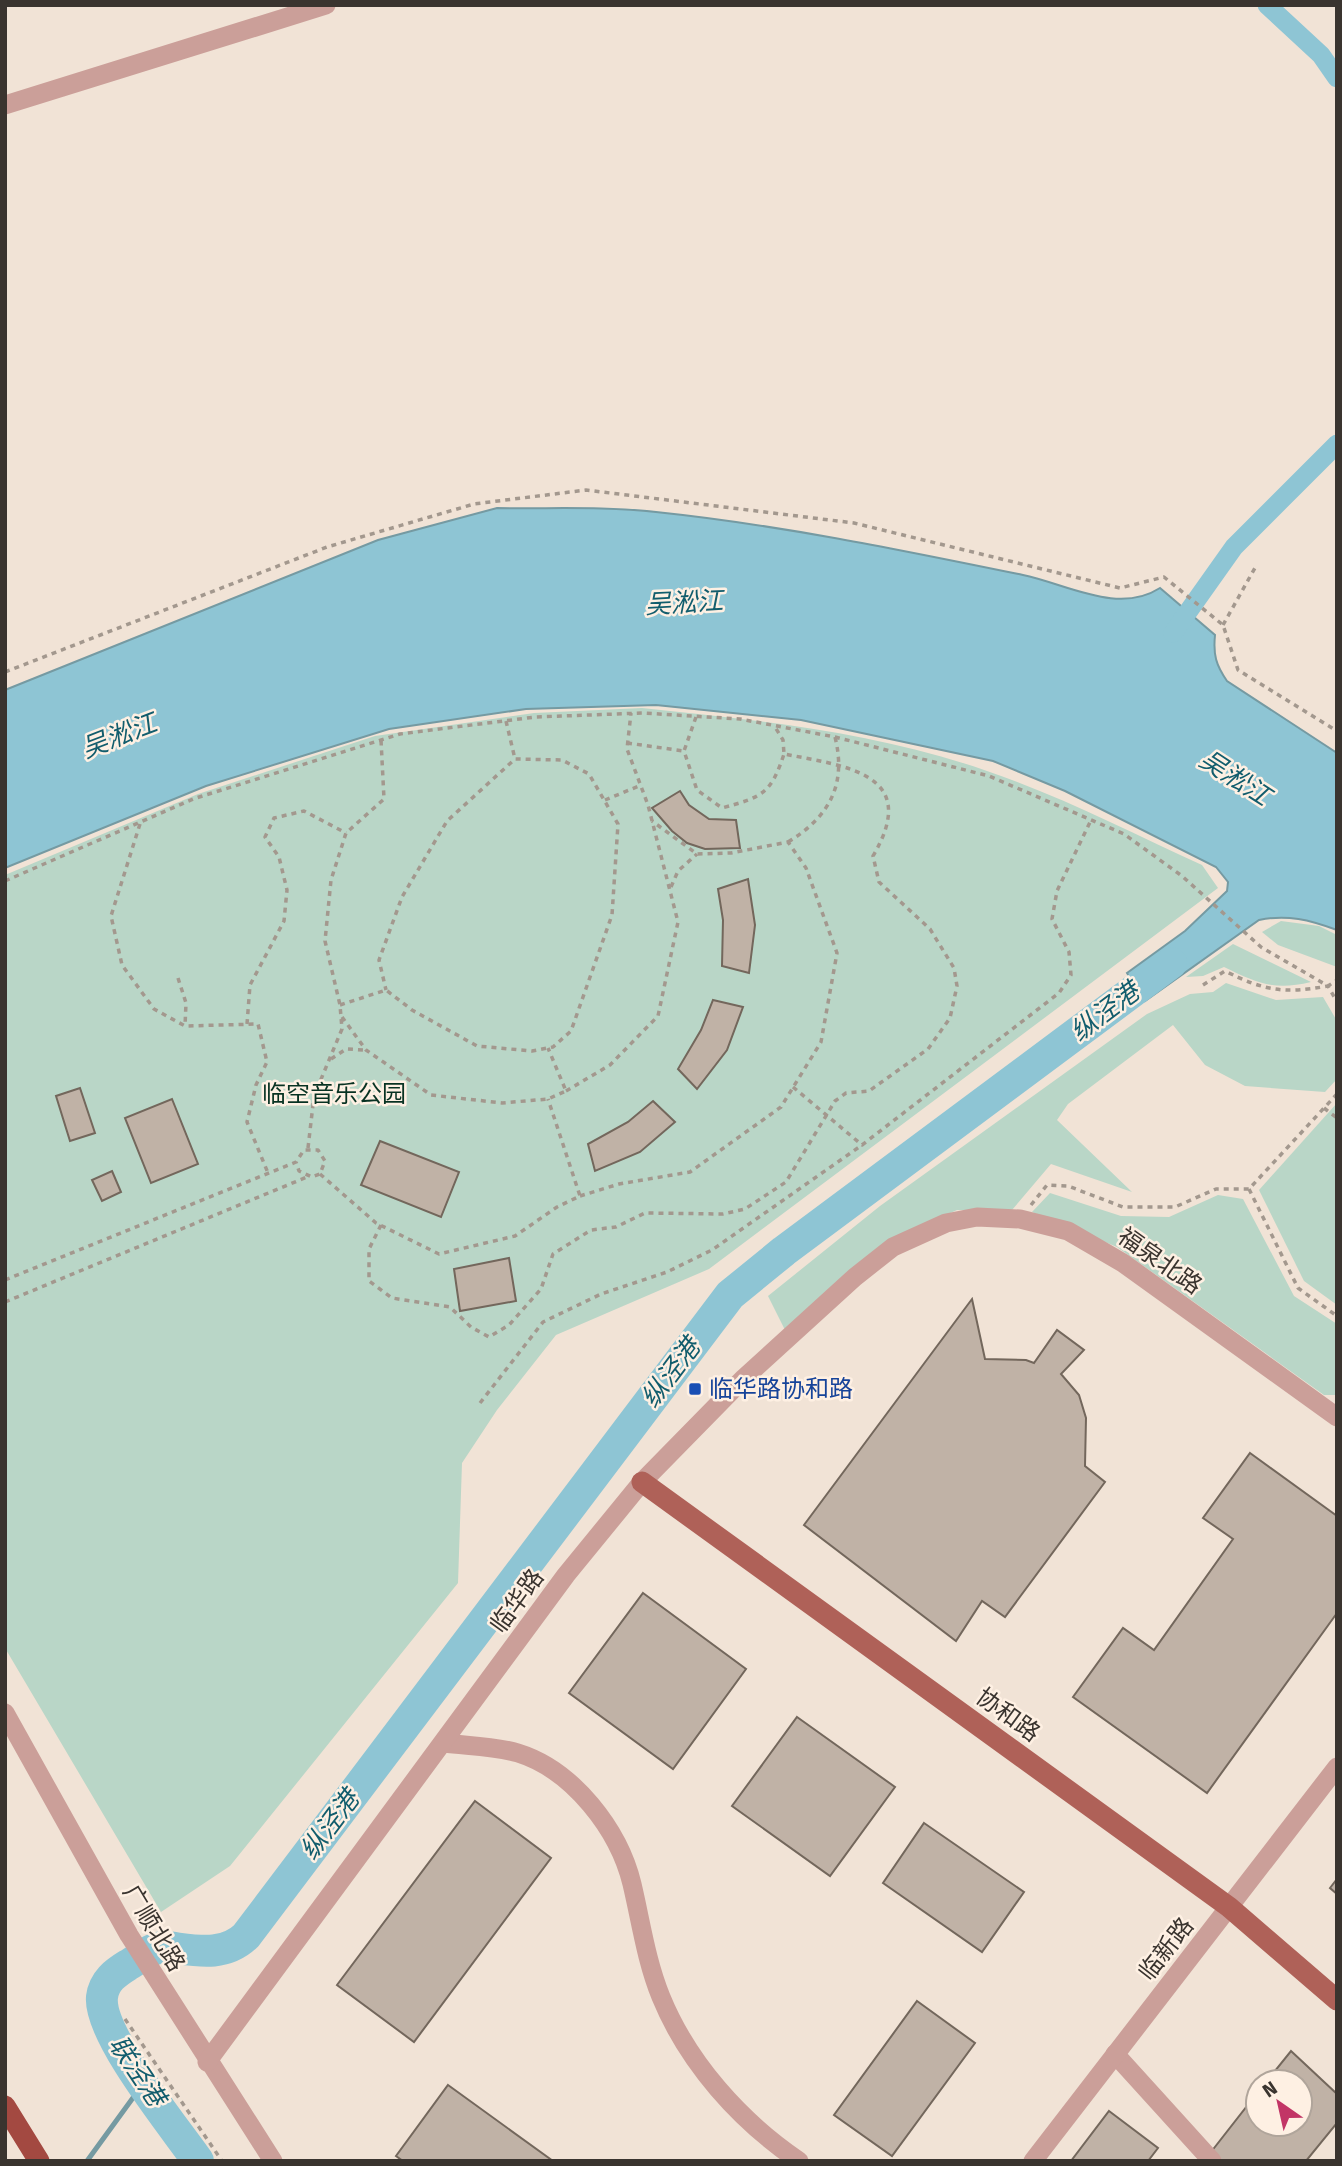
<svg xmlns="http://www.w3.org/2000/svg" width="1342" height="2166" font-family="'Fira Sans','Noto Sans SC',sans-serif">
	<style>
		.green { fill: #b9d6c7 }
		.water { fill: #8ec5d4; stroke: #759aa2; stroke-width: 2 }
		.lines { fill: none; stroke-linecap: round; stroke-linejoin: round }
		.stream { stroke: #759aa2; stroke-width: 5 }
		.canal { stroke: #8ec5d4; stroke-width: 19 }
		.river { stroke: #8ec5d4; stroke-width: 32 }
		.building { fill: #c0b2a6; stroke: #73675c; stroke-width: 2 }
		.path { stroke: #a3988e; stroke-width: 3.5; stroke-dasharray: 5 5; stroke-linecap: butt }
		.minor { stroke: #cb9f99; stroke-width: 19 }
		.major { stroke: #af6158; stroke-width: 21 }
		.highway { stroke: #a34941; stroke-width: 21 }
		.transit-dot { fill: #1a4fb4; stroke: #fef0e3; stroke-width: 2.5 }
		.labels { text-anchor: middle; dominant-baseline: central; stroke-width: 5; stroke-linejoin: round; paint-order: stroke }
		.park-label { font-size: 24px; fill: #073222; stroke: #fef0e3 }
		.street-label { font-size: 24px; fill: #3a342f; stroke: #fef0e3 }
		.transit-label { font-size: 24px; fill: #164399; stroke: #fef0e3; text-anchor: start }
		.water-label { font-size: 26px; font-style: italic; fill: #125d6d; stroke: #fef0e3 }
	</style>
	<rect width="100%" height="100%" fill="#f1e3d6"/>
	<g class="green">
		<path d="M642,708C758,720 876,732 987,771C1061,796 1132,833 1202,865L1218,888L709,1269L556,1335L497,1410L462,1463L458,1583L230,1866L161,1912L5,1648V875L198,794L375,736L534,713Z"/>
		<polygon points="1281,921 1319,926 1337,935 1337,967 1278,945 1262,932"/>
		<path d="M1233,944L1311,982C1274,991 1257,983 1224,967L1203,976L1186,977Z"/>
		<polygon points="1226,983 1276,1000 1323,997 1337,1021 1337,1079 1325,1092 1245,1086 1205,1065 1173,1025 1068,1104 1057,1120 1132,1192 1051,1164 1012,1210 957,1210 904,1234 785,1330 768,1296 880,1206 1147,1014 1190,994 1213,992"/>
		<polygon points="1337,1103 1337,1305 1304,1281 1259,1190"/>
		<polygon points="1050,1193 1121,1216 1169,1217 1218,1195 1243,1199 1294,1296 1337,1324 1337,1395 1324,1395 1117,1247 1032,1212"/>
	</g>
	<path class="water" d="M497,508C549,509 604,506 656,512C780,525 901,550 1023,575C1067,584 1118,615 1160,588L1215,635C1213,655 1216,665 1227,681L1337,753V930C1310,920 1287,914 1259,920L1145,1001L1127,973L1185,931L1227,891L1228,882L1216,867L1065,791L993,761L801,720L656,705L526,709L389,729L206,786L5,868V690L378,540Z"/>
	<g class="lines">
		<polyline class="stream" points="87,2161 143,2084"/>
		<g class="canal">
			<polyline points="1267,5 1321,55 1337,78"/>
			<polyline points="1173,633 1234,547 1337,444"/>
		</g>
		<path class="river" d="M198,2161C175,2128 98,2034 102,1997C104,1981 115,1973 128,1965C139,1959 152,1946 166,1947C194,1950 223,1958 246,1936L730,1295L784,1251L1171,963"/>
	</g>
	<g class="building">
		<polygon points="680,791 689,805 709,819 736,820 740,848 705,849 687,843 672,831 652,808"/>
		<polygon points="748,879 755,925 749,973 722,966 723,920 718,889"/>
		<polygon points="713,1000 743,1007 727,1050 697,1089 678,1069 701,1030"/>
		<polygon points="80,1088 95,1133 70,1141 56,1096"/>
		<polygon points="172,1099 198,1164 151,1183 125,1118"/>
		<polygon points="653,1101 675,1122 640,1152 595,1171 588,1144 628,1122"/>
		<polygon points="380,1141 459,1172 441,1217 361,1185"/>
		<polygon points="112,1171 121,1192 102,1201 92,1180"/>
		<polygon points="509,1258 516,1301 460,1311 454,1269"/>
		<polygon points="972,1299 985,1359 1026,1360 1034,1363 1057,1330 1084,1350 1061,1374 1079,1395 1086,1418 1085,1466 1105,1482 1005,1617 982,1601 956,1641 804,1525"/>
		<polygon points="1250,1453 1337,1516 1337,1613 1207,1793 1073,1697 1123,1628 1154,1650 1233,1539 1203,1518"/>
		<polygon points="643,1593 746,1669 673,1769 569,1693"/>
		<polygon points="797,1717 895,1787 830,1876 732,1806"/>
		<polygon points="475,1801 551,1858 414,2042 337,1985"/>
		<polygon points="924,1823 1024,1892 982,1952 883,1883"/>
		<polygon points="1337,1879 1337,1894 1330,1888"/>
		<polygon points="917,2001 975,2043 892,2156 834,2115"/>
		<polygon points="1291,2051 1337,2094 1337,2123 1306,2161 1222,2161 1211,2152 1258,2092 1258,2124 1300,2124 1300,2082 1266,2082"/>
		<polygon points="448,2085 553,2161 403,2161 396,2156"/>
		<polygon points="1109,2111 1158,2148 1148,2161 1071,2161"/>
	</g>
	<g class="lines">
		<g class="path">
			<polyline points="1223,625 1256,566"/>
			<polyline points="5,672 327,547 474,504 586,490 854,523 1120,588 1164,577 1223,625 1238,670 1337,731"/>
			<path d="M696,717L684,751L697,790L722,808C762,797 771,794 784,754"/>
			<polyline points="506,721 515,759"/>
			<polyline points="627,743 684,751"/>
			<polyline points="605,800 639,786"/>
			<polyline points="140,824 111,916 122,965 154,1009 185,1026 258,1024 267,1062 256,1085 247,1122 268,1173"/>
			<path d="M788,842C829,817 847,785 835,737"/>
			<polyline points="5,881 193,799 400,734 535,717 643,713 740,719 835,737 989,776 1124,834 1182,876 1261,947 1328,986 1337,980"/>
			<polyline points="671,887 678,871 697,854"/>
			<polyline points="178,978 186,1003 185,1026"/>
			<path d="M1203,985L1225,971C1265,991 1284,994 1328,986L1337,1002"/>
			<polyline points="340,1005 386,990 412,1010 477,1046 532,1051 553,1047 571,1031 612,915 618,824 589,774 562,760 515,759 447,821 402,897 379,960 386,990"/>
			<polyline points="342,1017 366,1050 431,1095 502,1103 548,1099 566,1091 548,1048"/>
			<polyline points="247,1024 250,985 284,921 287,890 279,857 265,837 274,818 304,811 346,833"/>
			<polyline points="331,1059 346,1049 365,1050"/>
			<polyline points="793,1087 862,1145 1059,993 1071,975 1069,952 1052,919 1057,891 1091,820"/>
			<polyline points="566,1091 610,1065 658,1016 678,922 648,805 627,749 631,713"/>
			<polyline points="1324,1108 1337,1118"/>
			<polyline points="308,1148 314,1096 342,1029 340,1005 325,941 331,880 346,833 384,799 381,740"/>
			<polyline points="320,1174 376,1223 439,1254 515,1236 557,1207 580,1196 548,1099"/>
			<polyline points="1249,1189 1298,1288 1337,1316"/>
			<polyline points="580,1196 619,1184 690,1172 781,1107 821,1042 837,953 806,868 788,842 731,853 697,854 652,821"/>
			<polyline points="1031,1205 1047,1185 1068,1186 1123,1207 1175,1207 1216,1189 1249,1189 1337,1094"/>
			<path d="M381,1225L369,1249V1281L392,1298L450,1307L471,1327L489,1337L509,1325L541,1289L553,1254L591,1230L616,1227L645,1213L723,1214L745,1209L786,1182L835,1101L846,1093L869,1091L928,1049L950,1018L957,986L954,968L930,929L879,882L873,856C922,773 845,766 784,754L783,740L775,727"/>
			<polyline points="5,1280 296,1162 304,1150 318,1150 325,1161 320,1174 312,1177 299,1171 296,1162"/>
			<polyline points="5,1302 307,1177"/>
			<polyline points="480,1403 543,1322 601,1294 667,1272 712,1250 862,1145"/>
			<polyline points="125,2019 222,2161"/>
		</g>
		<g class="minor">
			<polyline points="5,105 326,5"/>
			<polyline points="5,1713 129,1935 273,2161"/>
			<path d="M444,1743C468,1746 495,1746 518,1753C573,1770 619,1830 632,1884C641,1922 646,1960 661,1997C688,2063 740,2121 799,2161"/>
			<polyline points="1115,2054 1212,2161"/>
			<polyline points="207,2062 566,1575 642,1482 744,1378 855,1277 893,1247 946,1223 977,1217 1020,1219 1068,1231 1123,1263 1337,1417"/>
			<polyline points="1033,2161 1337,1767"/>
		</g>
		<polyline class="major" points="642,1482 1229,1907 1337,2000"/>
		<polyline class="highway" points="5,2106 39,2161"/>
	</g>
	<rect class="transit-dot" x="688" y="1382" width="14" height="14" rx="3.5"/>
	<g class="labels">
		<g class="park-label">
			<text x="334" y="1094">临空音乐公园</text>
		</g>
		<g class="street-label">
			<text transform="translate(1160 1261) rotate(35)">福泉北路</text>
			<text transform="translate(517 1601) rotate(-54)">临华路</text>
			<text transform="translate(1008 1715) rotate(36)">协和路</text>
			<text transform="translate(154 1928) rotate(59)">广顺北路</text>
			<text transform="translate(1166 1949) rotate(-52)">临新路</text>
		</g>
		<g class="transit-label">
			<text x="709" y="1389">临华路协和路</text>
		</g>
		<g class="water-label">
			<text transform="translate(684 603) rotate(-3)">吴淞江</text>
			<text transform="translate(119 736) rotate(-21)">吴淞江</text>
			<text transform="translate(1235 778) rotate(33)">吴淞江</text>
			<text transform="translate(1105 1012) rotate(-37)">纵泾港</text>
			<text transform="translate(671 1373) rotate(-53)">纵泾港</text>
			<text transform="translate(330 1825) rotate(-53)">纵泾港</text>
			<text transform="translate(137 2071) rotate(56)">联泾港</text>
		</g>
	</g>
	<rect width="1342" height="2166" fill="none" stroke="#3a342f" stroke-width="14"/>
	<g transform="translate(1279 2103) rotate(326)"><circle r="33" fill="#fef0e3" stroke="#b0a59b" stroke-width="2"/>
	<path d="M0-5L12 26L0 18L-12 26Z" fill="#c23566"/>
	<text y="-10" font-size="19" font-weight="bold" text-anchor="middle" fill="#3a342f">N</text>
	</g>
</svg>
